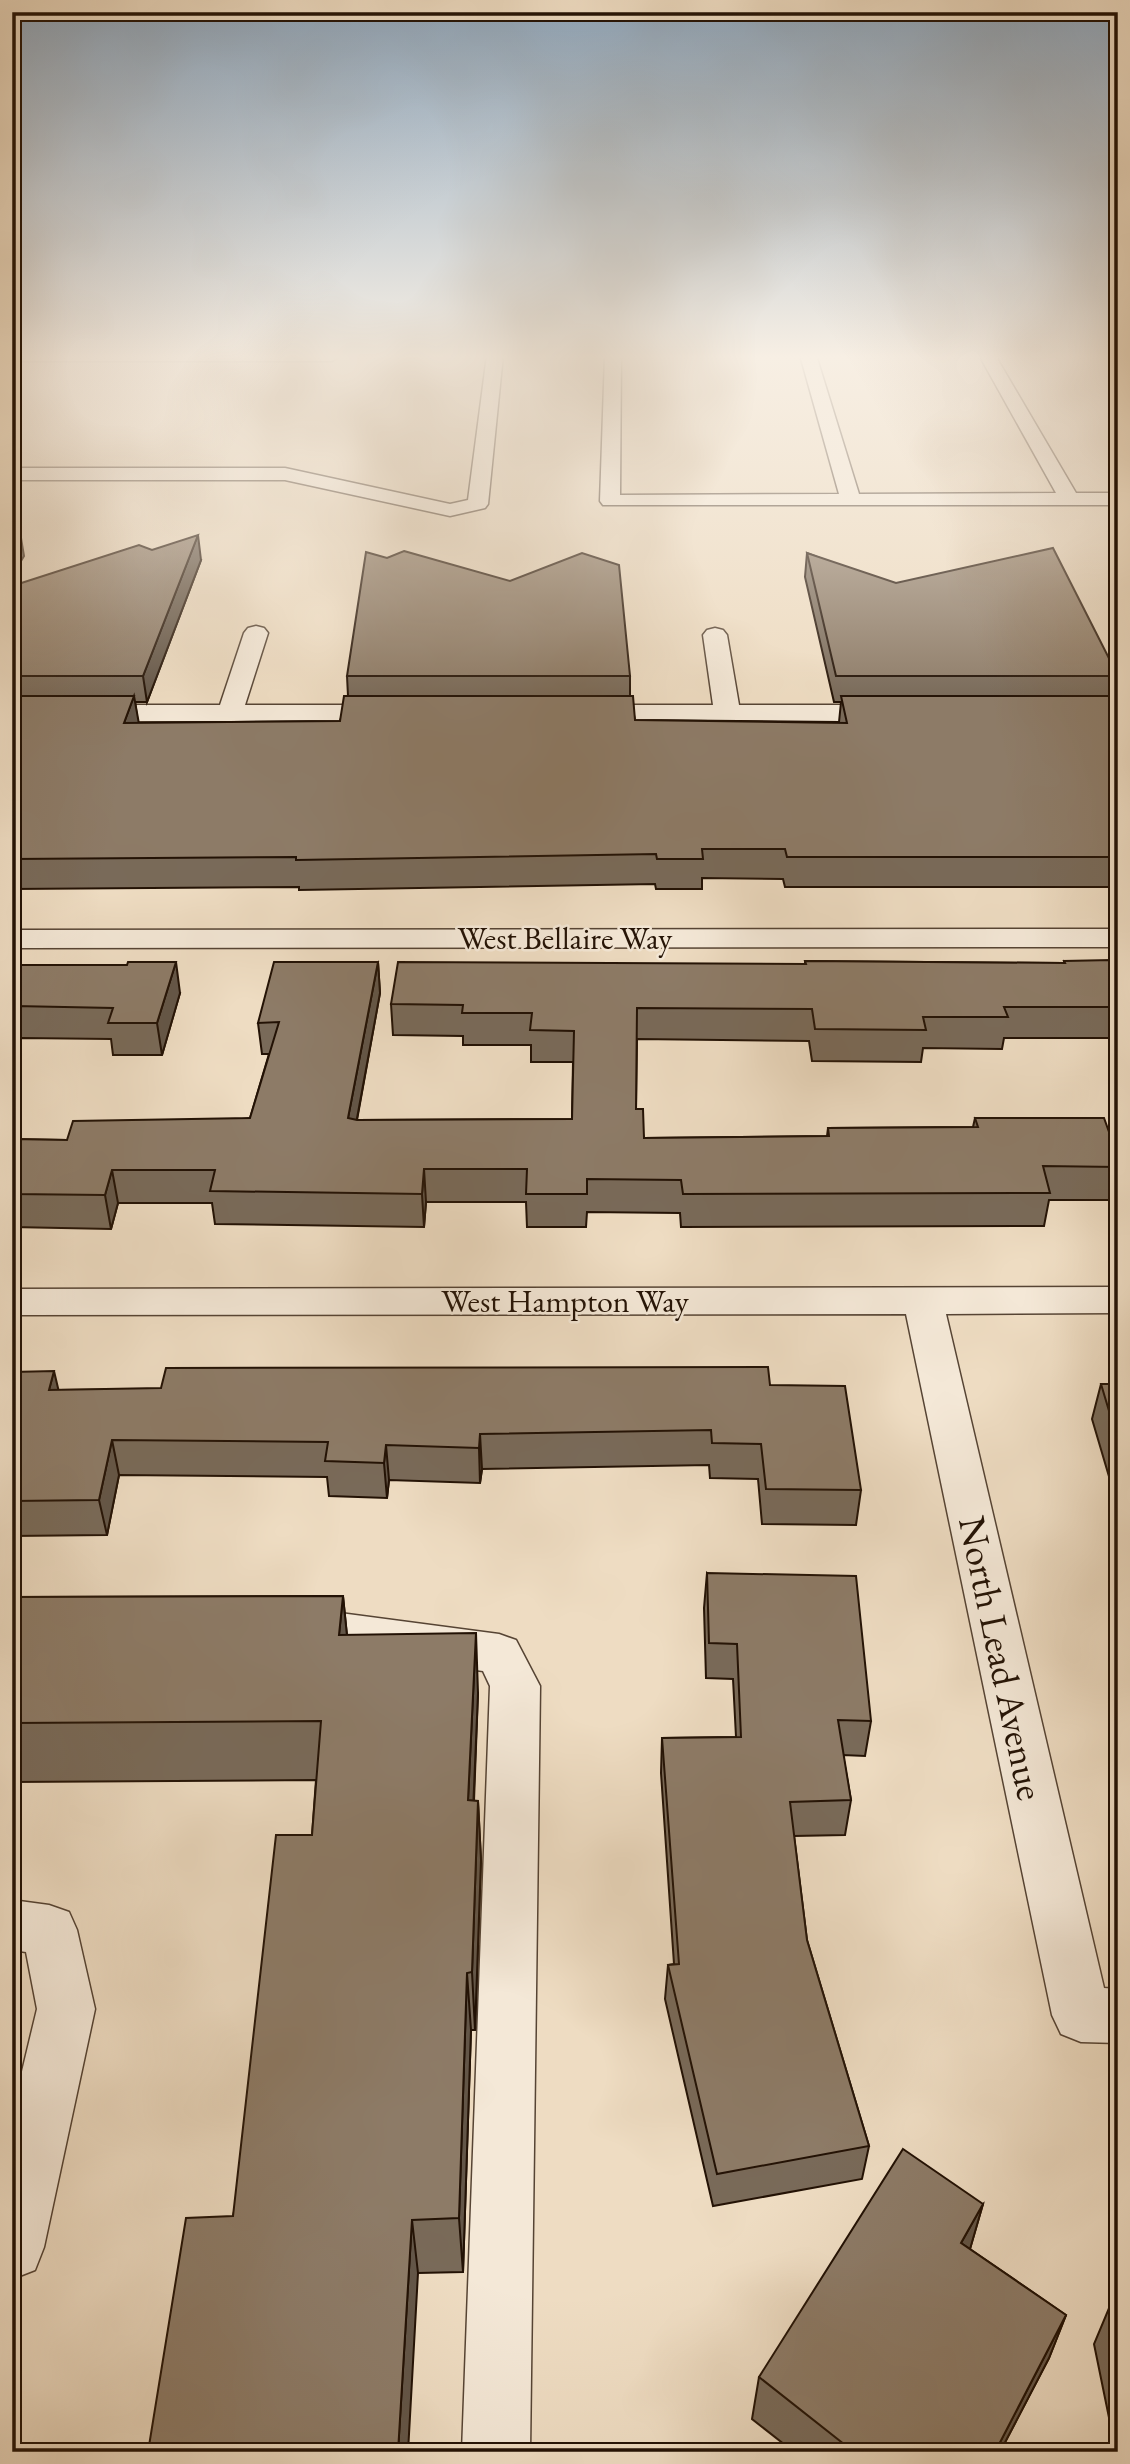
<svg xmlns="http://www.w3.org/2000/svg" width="1130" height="2464" font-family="'EB Garamond',serif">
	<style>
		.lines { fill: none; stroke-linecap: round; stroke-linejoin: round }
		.minor-casing { stroke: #564434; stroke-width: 3 }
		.major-casing { stroke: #231205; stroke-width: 3 }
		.minor { fill: #f4e8d7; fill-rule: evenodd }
		.major { fill: #eedcc2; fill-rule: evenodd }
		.wall { fill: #796a59; stroke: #231205; stroke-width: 2 }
		.shaded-wall { fill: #635648; stroke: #231205; stroke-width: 2 }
		.building { fill: #8d7b67; stroke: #231205; stroke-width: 2 }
		.labels { text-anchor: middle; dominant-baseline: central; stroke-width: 5; stroke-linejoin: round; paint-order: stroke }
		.street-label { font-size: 32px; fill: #231205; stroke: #f4e8d7 }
		.near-street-label { font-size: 38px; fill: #231205; stroke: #f4e8d7 }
	</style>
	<rect width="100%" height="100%" fill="#eedcc2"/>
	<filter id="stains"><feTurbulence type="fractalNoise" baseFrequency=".00286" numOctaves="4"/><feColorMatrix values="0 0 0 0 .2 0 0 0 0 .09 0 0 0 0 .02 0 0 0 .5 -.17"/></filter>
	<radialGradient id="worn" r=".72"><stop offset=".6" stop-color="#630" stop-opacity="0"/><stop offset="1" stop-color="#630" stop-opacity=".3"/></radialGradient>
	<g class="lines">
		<g class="minor-casing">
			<g id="minor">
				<polygon points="12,355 340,355 340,356 332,361 16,361 12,360"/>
				<polygon points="487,355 503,355 488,504 485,508 450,516 285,480 12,480 12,468 285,468 450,504 468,500"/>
				<polygon points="605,355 621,355 620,495 839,494 800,355 816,355 859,494 1056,493 979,355 995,355 1076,493 1118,493 1118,505 603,505 600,501"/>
				<polygon points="256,626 264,628 268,633 245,705 392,705 401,708 405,713 401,718 392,721 12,721 12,705 220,705 244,633 248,628"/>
				<polygon points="715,628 723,630 727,635 739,705 892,705 901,708 905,713 901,718 892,721 581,721 572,718 568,713 572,708 581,705 713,705 703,635 707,630"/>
				<polygon points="1118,929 1118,947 12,948 12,930"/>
				<polygon points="1118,1287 1118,1313 946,1314 1104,1988 1118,1989 1118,2043 1081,2042 1061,2034 1052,2015 906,1314 12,1315 12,1289"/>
				<polygon points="340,1613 499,1634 516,1640 540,1686 530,2452 462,2452 490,1686 483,1671 340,1651 293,1652 276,1647 269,1633 276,1619 293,1614"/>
				<polygon points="12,1900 49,1905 69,1912 77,1930 95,2009 44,2247 35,2270 12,2279 12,2113 37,2009 26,1952 12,1950"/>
			</g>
		</g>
		<g class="major-casing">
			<polygon id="major" points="12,355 25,355 18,365 12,366"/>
		</g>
		<use href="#minor" class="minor"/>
		<use href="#major" class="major"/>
	</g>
	<g class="wall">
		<polygon points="152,550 201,560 147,702 135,702 138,723 340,721 348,696 347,676 630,676 630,696 635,720 839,722 841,702 834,702 805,577 807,553 1118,675 1114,696 1118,696 1118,887 785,887 783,879 702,878 702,889 656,889 655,884 299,890 299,887 12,889 12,586"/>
		<polygon points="805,961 1064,963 1064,961 1118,972 1118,1038 1004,1038 1002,1049 923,1048 921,1062 812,1061 809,1041 637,1039 636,1109 644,1138 827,1136 828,1128 973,1127 975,1118 1118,1157 1118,1183 1114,1200 1049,1200 1044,1226 681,1227 680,1213 587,1212 586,1227 527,1227 526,1202 426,1202 424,1227 215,1224 212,1203 118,1203 111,1229 12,1227 12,1139 67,1140 250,1118 269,1054 262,1054 258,1023 378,962 380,993 357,1120 572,1119 573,1062 531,1062 531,1045 463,1045 463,1036 393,1035 391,1004 805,964"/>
		<polygon points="12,965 180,993 162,1055 113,1055 111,1039 21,1038 14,1055 12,1055"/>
		<polygon points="12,1372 58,1390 770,1385 861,1490 856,1525 762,1524 758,1479 710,1478 709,1465 482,1469 480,1483 389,1480 387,1498 329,1496 327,1477 119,1475 107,1535 12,1536"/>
		<polygon points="1101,1384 1118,1384 1118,1507 1092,1419"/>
		<polygon points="707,1573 871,1721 865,1756 843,1755 851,1800 845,1835 794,1836 807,1940 869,2146 862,2179 713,2206 665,1999 668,1965 674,1964 661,1773 662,1738 736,1737 733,1679 706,1678 704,1608"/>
		<polygon points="343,1596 347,1635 478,1693 474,1801 478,1801 481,1860 475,2030 471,2030 463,2272 418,2273 233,2216 312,1835 316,1780 12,1782 12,1597"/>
		<polygon points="983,2204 970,2249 1066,2315 1049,2358 1000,2452 794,2452 752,2419 759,2377"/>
		<polygon points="1112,2301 1118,2301 1118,2452 1116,2452 1094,2344"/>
	</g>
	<g class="shaded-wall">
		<polygon points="20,532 24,556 12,576 12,545"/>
		<polygon points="198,535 201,560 147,702 143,676"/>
		<polygon points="134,696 139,724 124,723"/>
		<polygon points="176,962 180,993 162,1055 157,1023"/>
		<polygon points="378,962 380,993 351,1151 348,1118"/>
		<polygon points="15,1006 21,1038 14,1055 12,1049 12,1012"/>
		<polygon points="424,1169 426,1202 424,1227 422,1194"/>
		<polygon points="112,1170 118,1203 111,1229 105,1195"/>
		<polygon points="54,1371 62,1405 49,1390"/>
		<polygon points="480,1434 482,1469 480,1483 479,1448"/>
		<polygon points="112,1440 119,1475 107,1535 99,1500"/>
		<polygon points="386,1445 389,1480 387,1498 384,1463"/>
		<polygon points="343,1596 349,1656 339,1635"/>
		<polygon points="476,1633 478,1693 471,1859 468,1800"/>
		<polygon points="478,1801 481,1860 475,2030 472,1972"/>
		<polygon points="467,1973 471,2030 463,2272 459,2218"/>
		<polygon points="983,2204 970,2249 961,2243"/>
		<polygon points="412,2220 418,2273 408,2452 398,2452"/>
		<polygon points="1066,2315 1049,2358 1000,2452 995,2452"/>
	</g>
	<g class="building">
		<polygon points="12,532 20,532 12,545"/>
		<polygon points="198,535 143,676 12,676 12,586 139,545 152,550"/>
		<polygon points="1053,548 1118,676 836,676 807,553 896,583"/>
		<polygon points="404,551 510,581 582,553 619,565 630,676 347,676 366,552 387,558"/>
		<polygon points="12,696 134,696 124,723 340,721 344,696 633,696 635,720 847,723 841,696 1118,696 1118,857 787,857 785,849 702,849 703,859 657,859 656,854 296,860 296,857 12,859"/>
		<polygon points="1112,960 1118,972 1118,1007 1004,1007 1008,1017 923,1017 926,1030 815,1029 812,1009 637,1008 636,1109 643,1109 644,1138 829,1136 828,1128 978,1127 975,1118 1104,1118 1118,1157 1118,1167 1043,1166 1050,1193 683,1194 681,1180 587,1179 587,1194 526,1194 527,1169 424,1169 422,1194 210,1191 215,1170 112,1170 105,1195 12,1194 12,1139 67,1140 73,1121 250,1118 279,1022 258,1023 274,962 378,962 348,1118 357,1120 572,1119 574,1031 530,1030 532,1013 462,1013 463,1005 391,1004 398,962 806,964 805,961 1065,963 1064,961"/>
		<polygon points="128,962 176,962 157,1023 108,1023 113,1008 15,1006 12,1012 12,965 127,965"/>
		<polygon points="768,1367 770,1385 845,1386 861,1490 766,1489 761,1444 712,1443 711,1430 480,1434 479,1448 386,1445 384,1463 325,1461 328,1442 112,1440 99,1500 12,1501 12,1372 54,1371 49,1390 161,1388 166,1368"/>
		<polygon points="1101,1384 1118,1384 1118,1441"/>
		<polygon points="707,1573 856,1576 871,1721 838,1720 851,1800 790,1802 807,1940 869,2146 717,2174 668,1965 679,1964 662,1738 741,1737 737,1644 709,1643"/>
		<polygon points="343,1596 339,1635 476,1633 468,1800 478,1801 472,1972 467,1973 459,2218 412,2220 398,2452 148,2452 186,2218 233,2216 276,1835 312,1835 321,1721 12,1723 12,1597"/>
		<polygon points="903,2149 983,2204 961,2243 1066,2315 995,2452 854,2452 759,2377"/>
		<polygon points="1112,2301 1118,2301 1118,2326"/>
	</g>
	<linearGradient id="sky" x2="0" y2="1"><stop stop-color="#8fa8bf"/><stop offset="0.51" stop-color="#f7efe4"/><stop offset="1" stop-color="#f7efe4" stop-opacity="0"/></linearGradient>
	<rect width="1130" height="700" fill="url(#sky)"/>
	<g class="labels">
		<g class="street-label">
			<text x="565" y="938">West Bellaire Way</text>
			<text x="565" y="1301">West Hampton Way</text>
		</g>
		<g class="near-street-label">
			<text transform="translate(1002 1658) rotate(78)">North Lead Avenue</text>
		</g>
	</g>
	<rect width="1130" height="2464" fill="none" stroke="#eedcc2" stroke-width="42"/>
	<rect x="14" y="14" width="1102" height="2436" fill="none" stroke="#231205" stroke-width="3.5"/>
	<rect x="21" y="21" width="1088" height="2422" fill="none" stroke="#231205" stroke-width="2"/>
	<rect width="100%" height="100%" filter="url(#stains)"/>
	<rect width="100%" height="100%" fill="url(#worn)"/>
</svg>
